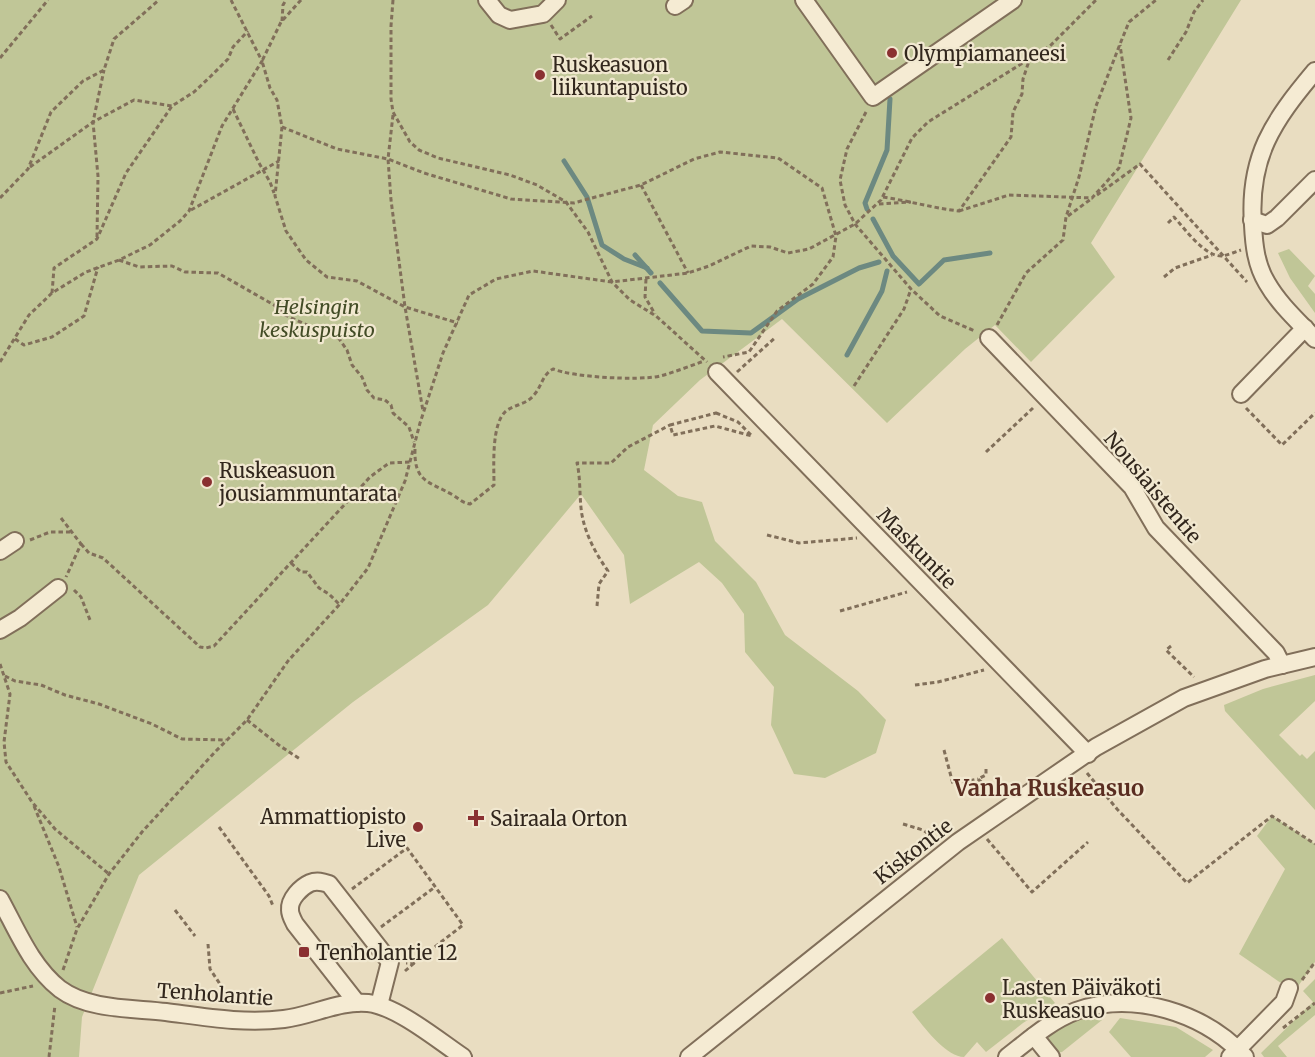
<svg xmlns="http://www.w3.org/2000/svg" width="1315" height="1057" font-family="Merriweather,serif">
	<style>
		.green { fill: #c0c697 }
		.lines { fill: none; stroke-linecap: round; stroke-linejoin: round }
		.stream { stroke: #6c8981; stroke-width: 5 }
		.minor-casing { stroke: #816f5a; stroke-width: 20 }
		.path { stroke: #816f5a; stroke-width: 3; stroke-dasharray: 4.5 3; stroke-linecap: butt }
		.minor { stroke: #f5ebd3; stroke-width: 16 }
		.poi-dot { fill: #8a3031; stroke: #f1e8d0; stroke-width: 2 }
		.labels { text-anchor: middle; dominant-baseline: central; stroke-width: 4.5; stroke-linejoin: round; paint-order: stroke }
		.poi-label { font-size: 20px; fill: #32271d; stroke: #f1e8d0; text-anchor: start }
		.park-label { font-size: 20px; font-style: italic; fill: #434c26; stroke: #f1e8d0 }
		.street-label { font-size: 20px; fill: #32271d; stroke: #f1e8d0 }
		.quarter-label { font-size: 22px; font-weight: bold; fill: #5a2d21; stroke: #f1e8d0 }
	</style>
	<rect width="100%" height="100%" fill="#e9ddc1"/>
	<g class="green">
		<polygon points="0,0 1241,0 1091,243 1115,277 1031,362 995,325 965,349 887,423 782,319 700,380 653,425 644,470 678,496 702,502 715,541 756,582 785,635 858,691 886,720 876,753 825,778 794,774 771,725 774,687 745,652 744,614 722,583 699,562 630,604 624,555 581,494 488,605 353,702 139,875 82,1017 79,1057 0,1057"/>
		<polygon points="1289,249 1315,276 1308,286 1315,294 1315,313 1290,278 1278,253"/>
		<polygon points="1315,675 1315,701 1279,735 1300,756 1302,754 1307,759 1315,751 1315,810 1225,711 1224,705 1263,689"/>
		<polygon points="1272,816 1315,844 1315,962 1294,992 1239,954 1285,869 1257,836"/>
		<path d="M1002,938L1055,1003L1023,1023L986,1052L977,1042L964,1057C946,1057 923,1026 912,1012Z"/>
		<polygon points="1315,979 1315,1015 1278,1046 1287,1057 1264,1057 1261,1053 1313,1002 1303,991"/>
		<path d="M1103,1015L1102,1020L1062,1052L1056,1053L1047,1041C1052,1025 1088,1017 1103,1015Z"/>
		<polygon points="1120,1018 1176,1027 1213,1050 1205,1057 1131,1057 1109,1032"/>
	</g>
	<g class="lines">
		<g class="stream">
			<polyline points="564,161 587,197 602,245 624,259 647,268"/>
			<polyline points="867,209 865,203 887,150 890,99"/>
			<polyline points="873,219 893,256 919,284 944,260 990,253"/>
			<polyline points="635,255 651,273"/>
			<polyline points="660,283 702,331 751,333 798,299 859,268 879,262"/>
			<polyline points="847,355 882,291 887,271"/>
		</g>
		<g class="minor-casing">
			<g id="minor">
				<polyline points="487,0 499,15 510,20 543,14 557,0"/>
				<polyline points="804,0 873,97 1013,0"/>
				<polyline points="675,6 684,0"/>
				<path d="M1315,71C1273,121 1248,157 1253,225C1254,245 1256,265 1267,283C1279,304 1298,321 1315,339"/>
				<polyline points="1252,220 1267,225 1277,218 1315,180"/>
				<polyline points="989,338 1132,487 1156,528 1276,653 1282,665"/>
				<polyline points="717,372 1088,754"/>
				<polyline points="1241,394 1305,328"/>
				<polyline points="0,551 15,541"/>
				<polyline points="0,630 20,618 58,588"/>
				<path d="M0,899C17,930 31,966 60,989C88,1010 132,1008 166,1012C205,1017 244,1024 284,1019C311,1016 340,1000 368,1003C397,1006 439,1041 463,1057"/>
				<path d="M357,1003L295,924C293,920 290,915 290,910C289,899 301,887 310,883C317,880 323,882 329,884L390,962L379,1005"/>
				<polyline points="1034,1036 1051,1057"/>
				<polyline points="689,1057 958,842 1096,747 1184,698 1265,669 1315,657"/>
				<path d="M1007,1057C1029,1040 1050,1021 1076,1011C1133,990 1205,1013 1245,1057"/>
				<polyline points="1230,1057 1284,1002 1289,988"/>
			</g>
		</g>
		<g class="path">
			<polyline points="301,0 281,22 262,61 270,88 277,100 282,127 275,196 286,231 306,260 327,277 357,281 405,307 458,323"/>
			<polyline points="393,0 391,26 391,99 393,112 410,142 419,150 438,158 510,175 537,185 566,202 588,232 612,282 630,300 656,316 707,362"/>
			<polyline points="282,21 283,5 286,0"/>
			<polyline points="551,25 560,39 592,16"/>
			<polyline points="0,58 48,0"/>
			<polyline points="1168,60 1186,32 1194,12 1203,0"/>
			<polyline points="233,109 259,163 270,182 274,193"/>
			<polyline points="866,112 847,149 840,180 845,205 855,224 911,289 940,316 975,331"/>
			<polyline points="393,115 388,159 391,200 405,307 423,411"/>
			<polyline points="282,127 337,149 388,159 424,173 511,199 574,203 588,199 641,185 694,159 720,152 778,158 822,188 836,236 833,257 813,284 777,311 749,352 723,357"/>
			<polyline points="30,167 93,122 134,100 172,106"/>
			<polyline points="641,185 688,273"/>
			<polyline points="1097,195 1140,164 1247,282"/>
			<path d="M883,197C909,201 933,208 959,211L1011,137L1013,112L1022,94L1023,79L1029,61"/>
			<polyline points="0,198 28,169 51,112 83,81 104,70 114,39 159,0"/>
			<polyline points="879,204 911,202"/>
			<polyline points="191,210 279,161"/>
			<polyline points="959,211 1009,195 1092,198 1119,168 1131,118 1120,45"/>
			<polyline points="1068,216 1091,199"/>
			<path d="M1168,223L1174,217C1185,229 1205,257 1222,256C1228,255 1235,252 1241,250"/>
			<polyline points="97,237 98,176 93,122 104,70"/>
			<polyline points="119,260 139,267 172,266 185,272 218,273 274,305 285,315 320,331 335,333 347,350 352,365 362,377 367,390 374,398 385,400 391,405 393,413 409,427 414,442"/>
			<polyline points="1164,277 1175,268 1212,255"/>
			<polyline points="646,279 645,297 655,314"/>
			<polyline points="52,293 54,268 97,239 126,173 172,106 194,92 211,76 228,59 233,47 248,31"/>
			<polyline points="997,325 1026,273 1063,240 1066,217 1079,177 1096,106 1120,44 1129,22 1156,0"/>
			<polyline points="15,339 24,345 52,337 84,316 98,267"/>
			<polyline points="0,362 29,315 52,293 86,272 119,260 150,245 180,221 189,211 222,126 262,61 231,0"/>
			<polyline points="737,372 776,337"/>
			<polyline points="854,386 904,309 911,289"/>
			<polyline points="1246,408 1282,445 1315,413"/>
			<polygon points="716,413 738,422 752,436 715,426 673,435 670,425"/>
			<path d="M415,449C414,482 428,481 453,495C459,499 463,503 470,504L494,485C494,466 491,424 506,411C515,404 526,405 534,395C542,386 542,375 553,369C572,377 638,381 660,376C675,372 690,366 704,361"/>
			<polyline points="986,452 1033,408"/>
			<polyline points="61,518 81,544 66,577"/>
			<polyline points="767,535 799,543 857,538"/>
			<polyline points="30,540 50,532 71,532"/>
			<polyline points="81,544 89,553 103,558 200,647 206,648 214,646 370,477 389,463 410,462"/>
			<polyline points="291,563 301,572 307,572 319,588 329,594 339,604"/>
			<polyline points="74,590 81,597 90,620"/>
			<path d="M597,606L599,584L608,571C596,554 586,536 582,515C579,498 581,480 577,463H611L628,447L670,425"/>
			<polyline points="840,611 907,592"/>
			<polyline points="1171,646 1166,650 1194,677"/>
			<polyline points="0,664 10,694 4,742 6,762 32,802 55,829 109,874"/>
			<polyline points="5,676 15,681 41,685 65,695 99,704 152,724 182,739 226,740"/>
			<polyline points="915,685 938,682 984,670"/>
			<polyline points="247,720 280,746 300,759"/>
			<polyline points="944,750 953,784 978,779"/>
			<polyline points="986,769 986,775 978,779 989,789 1002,792"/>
			<polyline points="1087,773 1117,809 1187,883 1272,816 1315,844"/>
			<polyline points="34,806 59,867 77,927"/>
			<polyline points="903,824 923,830 936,839"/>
			<polyline points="219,827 269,896 273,906"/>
			<polyline points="987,839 1032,892 1088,842"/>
			<polyline points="352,889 407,848 463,925 414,963 406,963"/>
			<polyline points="175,910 195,936"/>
			<polyline points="381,927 435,887"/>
			<polyline points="208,944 210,969 224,990 226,1004"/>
			<polyline points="340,956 356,944"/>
			<polyline points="63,970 77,929 109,874 142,832 214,753 247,720 288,661 339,605 368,568 405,481 420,423 443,353 469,295 496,279 533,271 612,282 688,273 709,266 751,246 770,247 788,253 809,249 855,224 881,200 912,138 928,122 1050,46 1096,0"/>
			<polyline points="405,971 414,963"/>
			<polyline points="1302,980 1315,962"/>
			<polyline points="0,993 33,986"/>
			<polyline points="1283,1028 1315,1003"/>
			<polyline points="49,1057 55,1005"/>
		</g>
		<use href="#minor" class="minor"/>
	</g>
	<g class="poi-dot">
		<circle cx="892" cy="53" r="6"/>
		<circle cx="540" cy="75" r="6"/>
		<circle cx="207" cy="482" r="6"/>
		<path d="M473 809h6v6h6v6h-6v6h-6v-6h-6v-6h6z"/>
		<circle cx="418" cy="827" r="6"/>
		<rect x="298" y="946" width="12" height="12" rx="3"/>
		<circle cx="990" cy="998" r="6"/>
	</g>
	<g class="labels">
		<g class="poi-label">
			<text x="904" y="53">Olympiamaneesi</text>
			<text x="552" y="64">Ruskeasuon<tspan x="552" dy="23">liikuntapuisto</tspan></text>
			<text x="219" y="470">Ruskeasuon<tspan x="219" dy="23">jousiammuntarata</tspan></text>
			<text x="406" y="816" text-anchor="end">Ammattiopisto<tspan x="406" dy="23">Live</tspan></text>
			<text x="490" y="818">Sairaala Orton</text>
			<text x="316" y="952">Tenholantie 12</text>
			<text x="1002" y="987">Lasten Päiväkoti<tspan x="1002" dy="23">Ruskeasuo</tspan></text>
		</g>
		<g class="park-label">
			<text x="317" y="306">Helsingin<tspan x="317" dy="23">keskuspuisto</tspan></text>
		</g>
		<g class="street-label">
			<text transform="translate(1153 487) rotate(50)">Nousiaistentie</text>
			<text transform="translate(917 548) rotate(46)">Maskuntie</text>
			<text transform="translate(913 851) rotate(-38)">Kiskontie</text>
			<text transform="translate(215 994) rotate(4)">Tenholantie</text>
		</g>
		<g class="quarter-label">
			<text x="1049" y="788">Vanha Ruskeasuo</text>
		</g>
	</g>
</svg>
